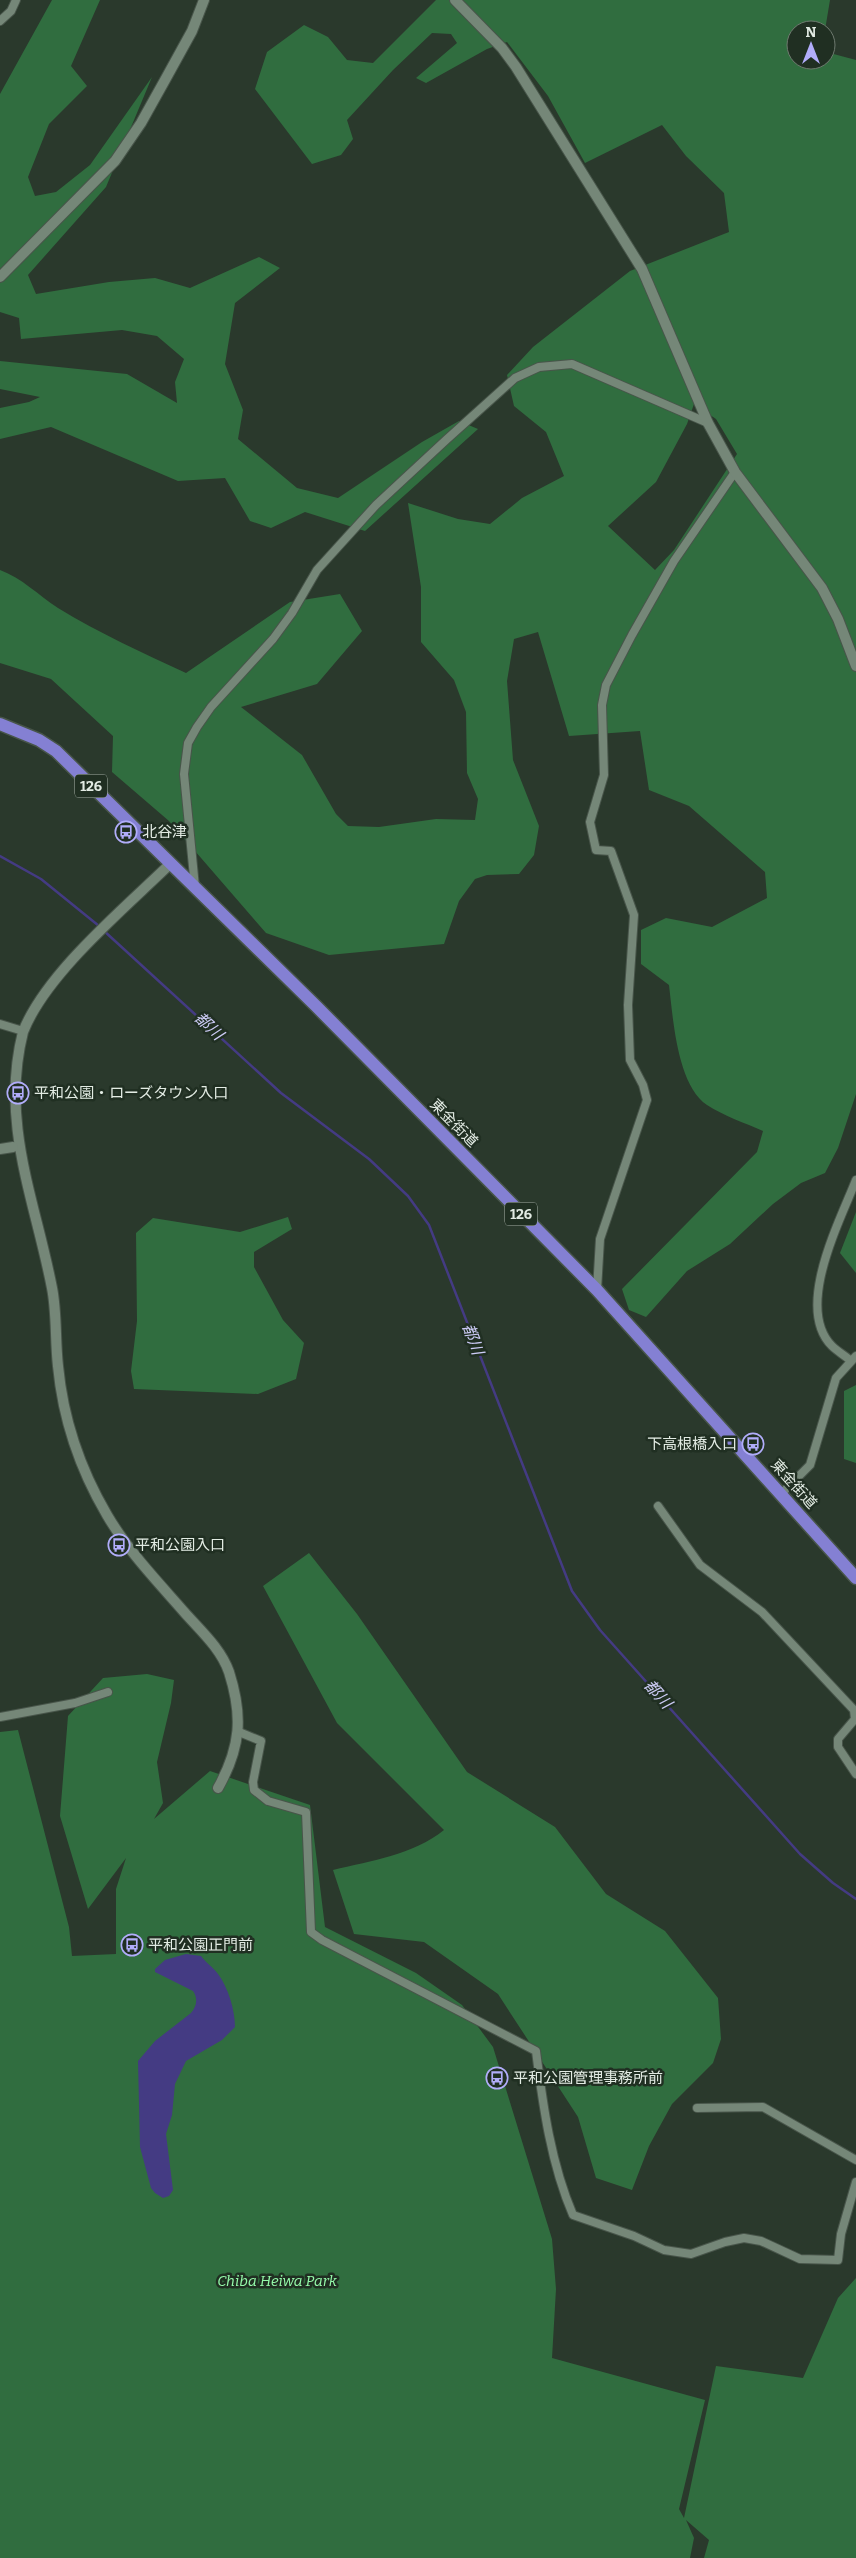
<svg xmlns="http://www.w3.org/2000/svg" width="856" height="2558" font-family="Bitter,'Noto Sans JP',serif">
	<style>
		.green { fill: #306d3f; fill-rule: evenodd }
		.water { fill: #443b83 }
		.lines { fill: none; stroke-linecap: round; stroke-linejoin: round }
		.stream { stroke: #443b83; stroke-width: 2.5 }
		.minor-casing { stroke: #48554a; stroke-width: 10 }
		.tertiary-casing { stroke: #48554a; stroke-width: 12 }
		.trunk-casing { stroke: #48554a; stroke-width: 15 }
		.minor { stroke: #758778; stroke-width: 8 }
		.tertiary { stroke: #758778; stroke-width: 10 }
		.trunk { stroke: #8480d3; stroke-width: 12 }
		.labels { text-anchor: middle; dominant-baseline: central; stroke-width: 5; stroke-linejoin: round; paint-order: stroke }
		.shield { fill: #202f22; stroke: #a8b3a9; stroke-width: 1 }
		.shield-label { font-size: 14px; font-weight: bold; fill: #e2ebe3 }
		.poi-label { font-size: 15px; fill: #e2ebe3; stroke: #202f22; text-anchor: start }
		.street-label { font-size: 15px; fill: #e2ebe3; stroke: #202f22 }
		.park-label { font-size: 15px; font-style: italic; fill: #95faaa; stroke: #202f22 }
		.water-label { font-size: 16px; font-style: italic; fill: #cccbf5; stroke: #202f22 }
	</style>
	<rect width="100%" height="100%" fill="#2a392c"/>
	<g class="green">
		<polygon points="52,0 100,0 71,66 87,86 49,124 28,177 35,196 56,192 90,165 152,77 106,187 28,275 36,294 109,282 155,278 190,288 259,257 280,268 235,303 225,364 243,410 238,439 297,488 338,498 422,442 459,421 478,429 365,531 305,512 271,528 250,521 225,478 178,481 51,427 0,439 0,408 29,402 40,397 0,389 0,361 127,374 177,403 175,382 184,359 157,336 122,330 21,339 19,318 0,312 0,94"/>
		<path d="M436,0H830L825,30H796V60H826V52L856,60V1094L838,1148L825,1173L801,1183L773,1204L730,1244L687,1271L646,1317L629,1310L622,1289L757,1152L763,1131C745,1123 724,1116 707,1105C677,1085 673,1018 669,985L641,964V930L666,918L712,927L767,898L765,872L689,806L649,790L640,731L569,736L538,632L514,639L507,681L513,760L539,826L534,855L519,874L487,875L475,879L459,901L444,944L329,955L266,933L169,821L112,772L113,736L51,679L0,663V570C22,578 38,595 58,608C99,633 143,653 186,673L290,602L340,594L362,631L317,684L241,707L302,755L336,814L348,826L379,827L436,819L475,820L478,799L467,773L466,712L454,680L421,642V587L408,503L458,519L490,524L522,498L564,476L546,432L514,406L507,375L533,347L630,271L729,232L724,193L686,156L662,125L585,163L548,96L507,42L487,49L426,83L416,78L457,43L451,34L432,33L393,70L347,120L353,139L341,155L312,164L255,89L267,52L304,25L328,37L347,60L373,63ZM694,404L716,419L737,454L674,550L655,570L608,526L656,482L687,424Z"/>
		<polygon points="856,1212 856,1273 840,1253"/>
		<polygon points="288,1217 292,1229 254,1252 254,1267 283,1320 304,1343 296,1379 258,1394 134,1389 131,1371 137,1321 136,1233 153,1218 240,1232"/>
		<polygon points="856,1385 856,1463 844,1459 844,1391"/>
		<path d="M309,1553L357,1614L467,1772L555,1827L606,1894L665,1931L718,1998L721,2039L713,2063L672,2104L649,2146L632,2190L596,2178L578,2117L498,1994L424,1942L354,1934L333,1870C370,1861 413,1855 444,1830L337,1723L263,1586Z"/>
		<polygon points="147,1674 174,1680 171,1703 157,1762 163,1803 154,1819 210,1771 310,1805 325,1927 416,1973 462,2005 493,2047 552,2239 556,2289 552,2358 705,2400 679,2509 684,2518 716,2366 803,2378 838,2298 856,2278 856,2558 704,2558 709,2540 686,2520 694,2538 690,2558 0,2558 0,1732 18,1730 69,1927 72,1956 116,1954 116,1889 126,1858 88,1909 60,1816 68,1716 103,1678"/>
	</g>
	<path class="water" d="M186,1954L201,1956C206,1963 213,1967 218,1974C228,1987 235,2010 235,2027L222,2040L186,2061L175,2084L172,2115L166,2134L173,2190L169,2196L163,2198L155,2193L151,2188L140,2147L138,2061L155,2041L191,2013C197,2006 198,1998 193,1991L155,1972V1969L165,1960Z"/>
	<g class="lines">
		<g class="stream">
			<polyline points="0,856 41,879 99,926"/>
			<polyline points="103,930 281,1093 369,1159 408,1196 429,1225 572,1591 600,1630 800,1854 833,1883 856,1899"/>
		</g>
		<g class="minor-casing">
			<g id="minor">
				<polyline points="0,21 11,11 16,0"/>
				<polyline points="195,887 184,774 188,743 197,727 211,707 273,639 292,613 317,570 376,505 446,440 515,378 539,367 572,364 708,423"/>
				<polyline points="0,1024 23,1031"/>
				<polyline points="597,1290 600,1239 647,1100 643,1085 630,1060 628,1005 634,915 611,851 596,850 590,822 604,775 602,705 606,685 632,635 674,561 735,472"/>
				<path d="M850,1360C844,1355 837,1351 832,1346C794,1308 840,1221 856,1180"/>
				<polyline points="781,1494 810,1465 836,1378 856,1356"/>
				<polyline points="658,1506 700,1565 762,1612 854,1710 855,1719 838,1739 838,1747 856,1774"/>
				<polyline points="0,1717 75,1703 108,1692"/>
				<path d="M239,1732L261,1741L253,1782L254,1790L268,1801L306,1812L311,1932L322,1940L536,2051C543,2106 551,2164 573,2215L634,2236L664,2250L691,2254L725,2242L744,2238L761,2241L800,2259L838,2260L841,2234L856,2182"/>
				<polyline points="697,2108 763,2107 856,2160"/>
			</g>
		</g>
		<g class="tertiary-casing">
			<g id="tertiary">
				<polyline points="455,0 502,48 516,67 642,269 708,423 735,472 822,588 838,619 856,666"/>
				<polyline points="0,277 115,161 141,123 165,80 192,31 204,0"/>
				<path d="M171,863C125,908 46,973 23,1032C0,1123 35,1200 52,1288C57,1313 55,1340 58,1366C63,1419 80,1469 107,1515C128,1551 158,1582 185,1613C202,1632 221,1649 229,1672C243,1716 241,1747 218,1788"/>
				<polyline points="0,1149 13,1147"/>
			</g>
		</g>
		<g class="trunk-casing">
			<polyline id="trunk" points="0,724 39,740 56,751 316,1006 597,1290 856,1578"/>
		</g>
		<use href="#minor" class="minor"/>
		<use href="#tertiary" class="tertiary"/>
		<use href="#trunk" class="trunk"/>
	</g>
	<defs>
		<g id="bus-ring" transform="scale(1.125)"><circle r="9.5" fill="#202f22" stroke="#b1adfa" stroke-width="1.5"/><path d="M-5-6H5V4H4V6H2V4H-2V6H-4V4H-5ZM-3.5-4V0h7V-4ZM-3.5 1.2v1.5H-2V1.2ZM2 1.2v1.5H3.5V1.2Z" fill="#b1adfa"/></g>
	</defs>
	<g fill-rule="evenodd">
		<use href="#bus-ring" x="126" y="832"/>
		<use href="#bus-ring" x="18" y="1093"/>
		<use href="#bus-ring" x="753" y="1444"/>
		<use href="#bus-ring" x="119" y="1545"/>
		<use href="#bus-ring" x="132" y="1945"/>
		<use href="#bus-ring" x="497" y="2078"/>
	</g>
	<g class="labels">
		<g class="shield">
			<rect x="75" y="774.5" width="32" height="23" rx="4"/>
			<rect x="505" y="1202.5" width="32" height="23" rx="4"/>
		</g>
		<g class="shield-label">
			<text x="91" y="786">126</text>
			<text x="521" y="1214">126</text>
		</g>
		<g class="poi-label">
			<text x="142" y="832">北谷津</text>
			<text x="34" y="1093">平和公園・ローズタウン入口</text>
			<text x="737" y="1444" text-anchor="end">下高根橋入口</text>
			<text x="135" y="1545">平和公園入口</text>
			<text x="148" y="1945">平和公園正門前</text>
			<text x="513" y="2078">平和公園管理事務所前</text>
		</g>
		<g class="street-label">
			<text transform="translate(454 1123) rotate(45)">東金街道</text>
			<text transform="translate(794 1484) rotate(48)">東金街道</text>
		</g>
		<g class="park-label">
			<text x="277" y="2281">Chiba Heiwa Park</text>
		</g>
		<g class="water-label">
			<text transform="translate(209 1026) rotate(43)">都川</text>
			<text transform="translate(473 1339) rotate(69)">都川</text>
			<text transform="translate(658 1694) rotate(48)">都川</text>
		</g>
	</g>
	<g transform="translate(811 45)"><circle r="24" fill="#202f22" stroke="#6e7a6f"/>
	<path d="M0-4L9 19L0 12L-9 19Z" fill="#b1adfa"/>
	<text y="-8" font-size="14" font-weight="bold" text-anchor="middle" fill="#e2ebe3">N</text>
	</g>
</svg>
